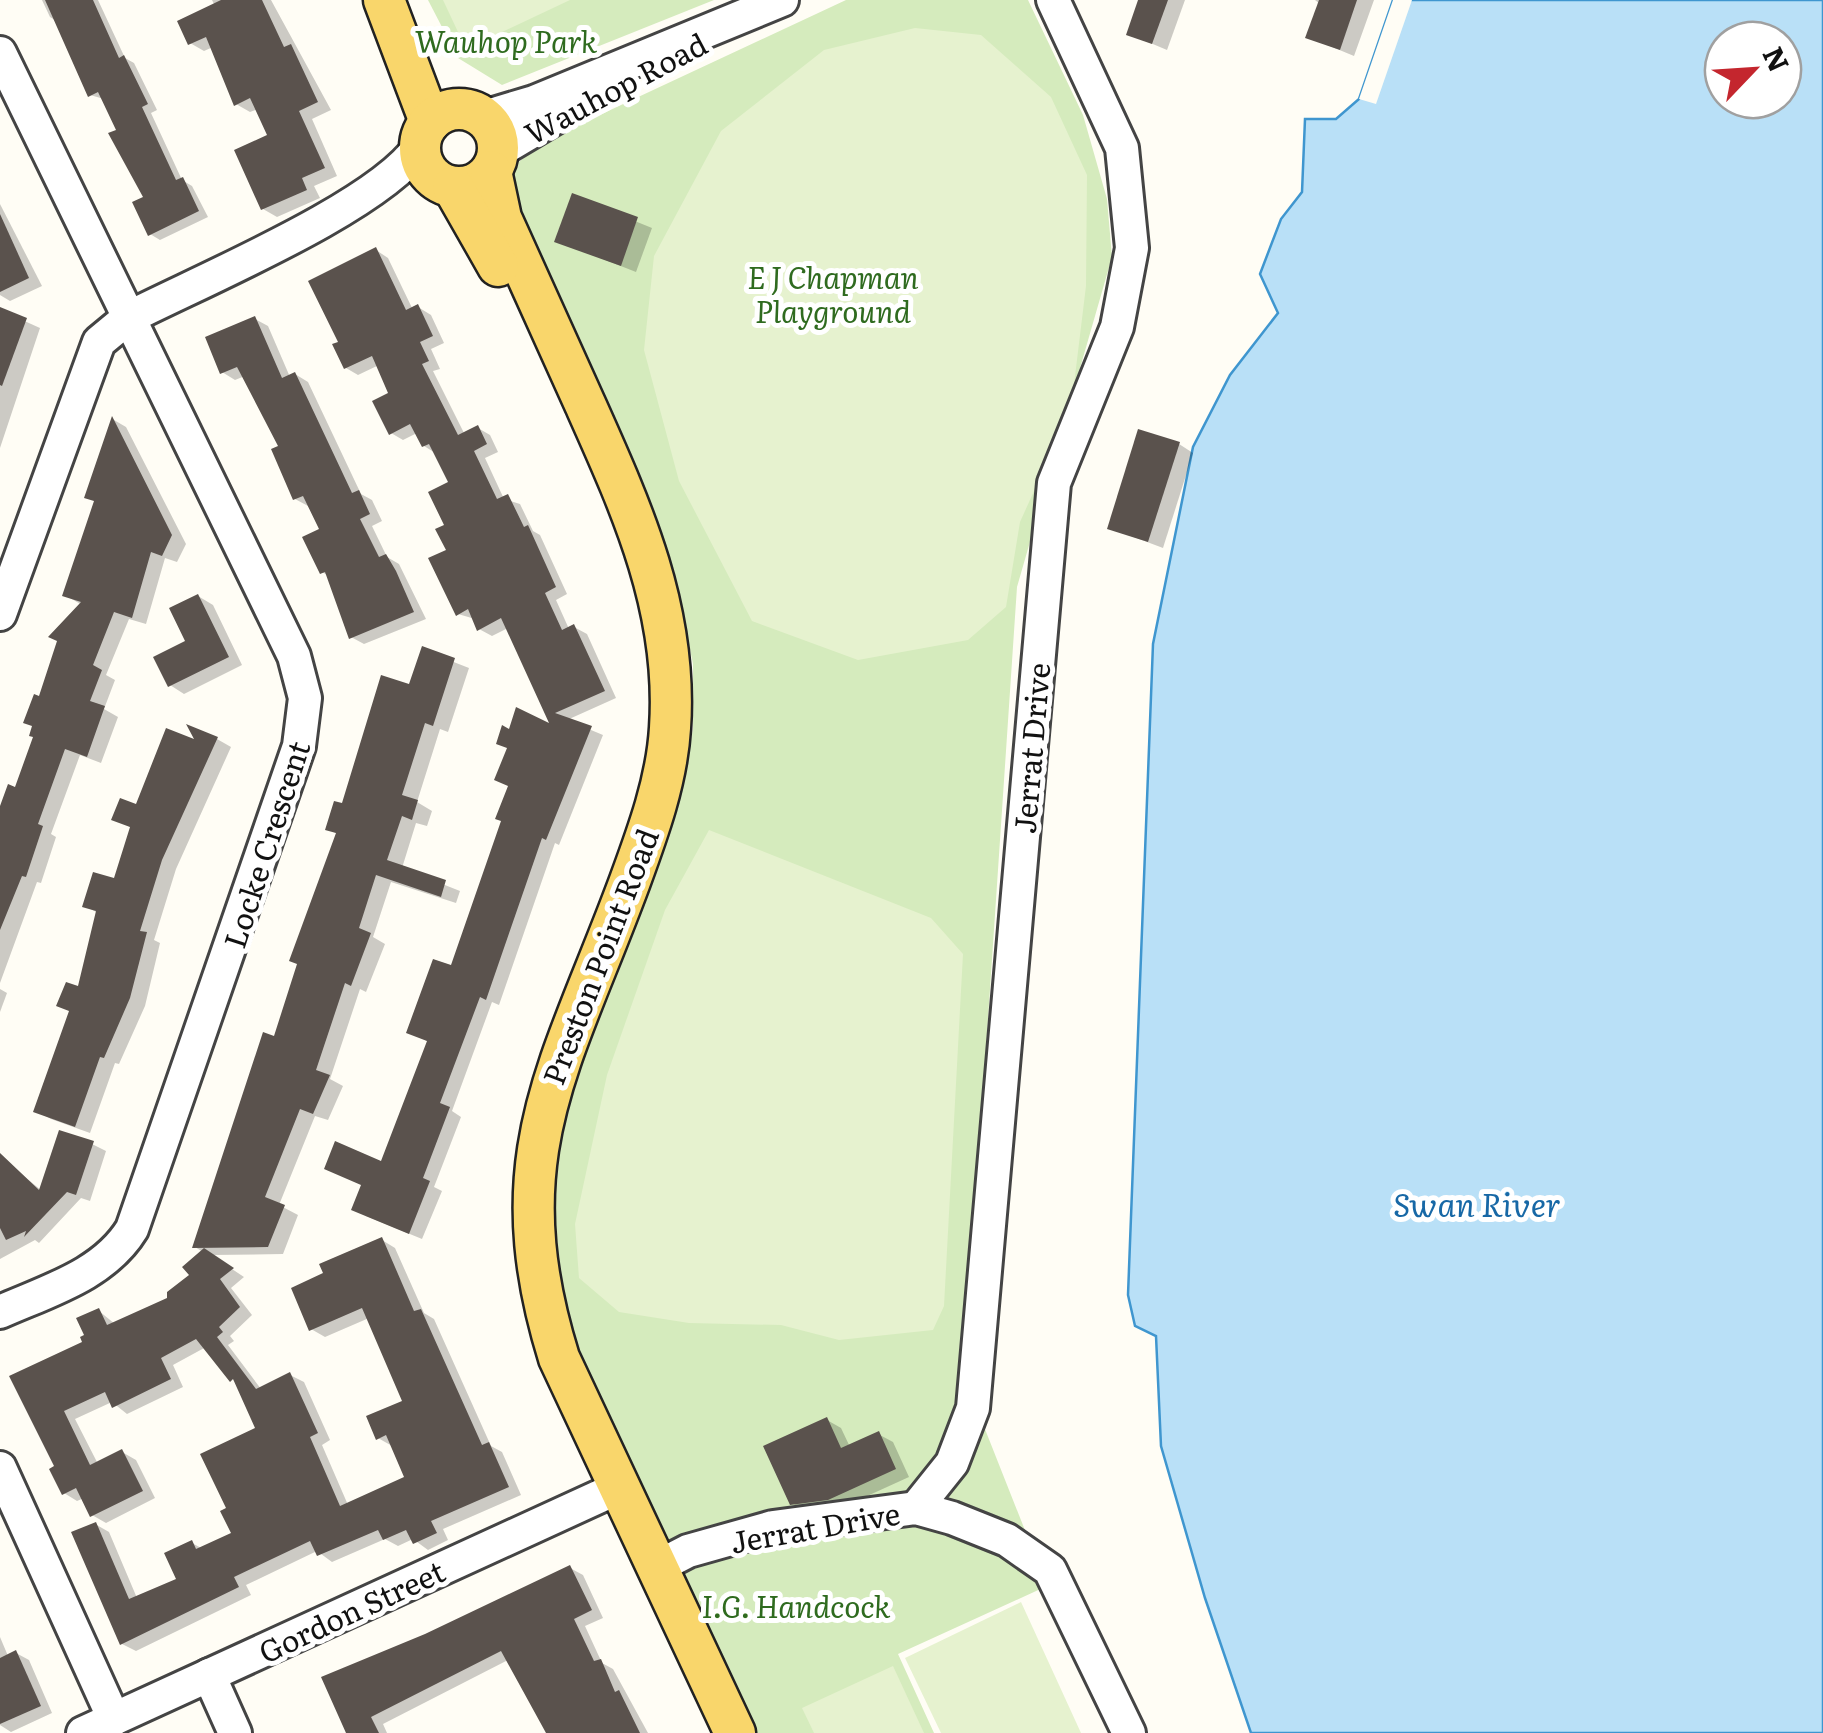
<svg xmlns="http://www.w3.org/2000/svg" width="1823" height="1733" font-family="Literata,serif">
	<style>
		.green { fill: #d5ebbd }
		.pitch { fill: #e6f2cf }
		.water { fill: #b9e0f7; stroke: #3f96cf; stroke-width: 2.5; fill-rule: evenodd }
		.pier { fill: #fffdf5 }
		.shadow { fill: #0003 }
		.building { fill: #5a524d }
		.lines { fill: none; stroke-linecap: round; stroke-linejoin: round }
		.minor-casing { stroke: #444; stroke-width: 38 }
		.major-casing { stroke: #222; stroke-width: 45 }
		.minor { stroke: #fff; stroke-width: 32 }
		.major { stroke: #f9d66b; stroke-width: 40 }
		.labels { text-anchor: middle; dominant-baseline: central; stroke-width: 10; stroke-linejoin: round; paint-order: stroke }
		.park-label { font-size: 30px; font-style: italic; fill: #2f6b1f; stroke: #fff }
		.street-label { font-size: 30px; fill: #111; stroke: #fff }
		.water-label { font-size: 32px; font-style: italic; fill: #1768a6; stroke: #fff }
	</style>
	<rect width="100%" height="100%" fill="#fffdf5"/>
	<g class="green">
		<polygon points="428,0 714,0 502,85 458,58"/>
		<polygon points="846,0 1028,0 1083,115 1107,199 1112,257 1017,587 964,1376 1047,1586 898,1654 934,1733 754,1733 567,1332 549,1197 564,1111 676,815 693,729 693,664 674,570 532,247 510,182 515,165 544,141"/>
	</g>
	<g class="pitch">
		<polygon points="443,0 570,0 466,49"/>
		<polygon points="915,28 981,35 1051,97 1087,175 1086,286 1071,409 1020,522 1006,607 968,640 858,660 752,621 679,481 644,350 654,256 721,131 824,50"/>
		<polygon points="709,830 931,918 963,954 944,1306 933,1330 839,1340 781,1325 689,1323 619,1312 579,1278 575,1224 607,1075 665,910"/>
		<polygon points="1021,1602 1081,1733 941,1733 905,1658"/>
		<polygon points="893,1666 924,1733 814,1733 802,1708"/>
	</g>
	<path class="water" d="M1393,0H1823V1733H1251L1205,1598L1161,1446L1156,1336L1135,1326L1128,1295L1153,644L1193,447L1230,375L1278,313L1260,274L1281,219L1302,192L1305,119H1336L1359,99ZM1723,40H1783V100H1723Z"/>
	<polygon class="pier" points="1393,0 1412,0 1376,104 1359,99"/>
	<g class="shadow">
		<polygon points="42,0 98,0 125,58 134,63 157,110 151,113 182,180 192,186 208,217 160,240 150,234 146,198 104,99 90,95 58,22 50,17"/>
		<polygon points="212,0 271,0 331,110 312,119 337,176 314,186 320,198 277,217 263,209 271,136 258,109 250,112 236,104 213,47 204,51 190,43 215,6"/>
		<polygon points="1140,0 1185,0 1167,50 1129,34"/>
		<polygon points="1374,0 1354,56 1308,37 1320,4 1315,0"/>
		<polygon points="573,196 652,228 636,272 557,241"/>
		<polygon points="0,204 42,286 10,301 0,295"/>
		<polygon points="376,250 388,258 413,310 418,307 431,315 444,343 431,349 440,369 433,371 465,435 478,428 490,435 498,452 485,458 504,499 520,504 533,531 540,535 567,594 556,600 569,629 574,627 587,634 616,698 567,720 603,735 559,845 555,843 499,1005 492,1002 452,1111 461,1117 434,1187 442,1191 422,1239 366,1216 429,1042 409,1032 452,968 503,821 510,787 510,732 554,728 508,628 492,636 479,629 475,619 458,614 447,526 452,483 437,454 424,446 417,433 403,440 391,433 392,394 379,365 358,375 346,368 341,343"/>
		<polygon points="0,310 40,328 0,448"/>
		<polygon points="255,319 268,326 290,377 295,374 308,382 361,494 372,500 382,521 372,526 387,557 399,564 426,619 364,644 351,637 329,576 322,572 323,530 308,506 295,499 282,448 245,376 235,380 222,372"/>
		<polygon points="114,420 126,427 186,544 177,562 165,558 146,624 129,619 106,675 115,680 104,709 118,717 101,763 80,755 51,834 56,837 41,883 37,882 0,983 0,813 17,790 36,737 40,699 82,605 65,595 96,502"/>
		<polygon points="1179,444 1193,453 1163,548 1110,528"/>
		<polygon points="198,596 213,605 242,665 184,694 170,685 189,642"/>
		<polygon points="423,650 469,668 448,732 440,729 417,802 432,811 427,826 416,823 402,868 460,891 456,903 391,882 373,937 385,944 366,992 360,989 330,1079 343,1086 328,1120 315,1116 279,1205 298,1215 283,1254 211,1255 244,1277 231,1288 252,1315 230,1336 234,1341 228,1345 261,1389 290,1375 304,1382 330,1440 322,1445 348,1505 407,1478 392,1446 378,1438 405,1402 369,1318 325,1337 311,1329 327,1275 382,1240 395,1248 424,1313 434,1319 491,1446 502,1452 521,1495 443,1529 448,1540 428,1550 413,1539 398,1546 385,1539 332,1562 317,1551 246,1585 251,1595 136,1651 122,1644 95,1524 109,1532 137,1598 179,1580 192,1543 203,1549 235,1534 229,1509 259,1429 237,1383 206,1347 173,1365 183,1387 127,1414 112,1402 75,1419 98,1464 122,1452 136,1460 155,1498 106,1523 92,1515 84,1498 77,1501 64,1493 57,1467 12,1377 85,1344 99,1311 115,1324 170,1300 193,1275 203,1252 195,1247 275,1039 338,834 328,829 411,687"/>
		<polygon points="217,739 231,747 176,869 154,940 160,943 145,1006 119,1064 115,1063 90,1133 51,1119 36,1111 80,990 98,913 85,906 115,881 132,828 115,819 138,807 199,744"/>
		<polygon points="0,989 7,993 0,1012"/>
		<polygon points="92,1144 106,1151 90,1201 81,1198 39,1243 35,1240 0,1259 0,1172 8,1163 42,1191"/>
		<polygon points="827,1420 841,1428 850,1447 878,1434 893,1442 909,1477 843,1507 807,1512 792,1503"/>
		<polygon points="570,1568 583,1575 603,1618 585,1626 602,1663 613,1669 648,1733 549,1733 508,1660 383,1724 387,1733 349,1733 426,1637"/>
		<polygon points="0,1637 8,1656 16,1653 29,1660 52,1713 11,1732 0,1725"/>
	</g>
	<g class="building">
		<polygon points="45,0 93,0 119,58 124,55 148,104 142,107 176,180 183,177 199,211 148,236 132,202 143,197 108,133 116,130 98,92 88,97"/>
		<polygon points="221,0 262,0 284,47 291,44 318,102 299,111 325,168 302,178 307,190 261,210 234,150 267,135 250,98 234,106 206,37 188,45 177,21"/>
		<polygon points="1138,0 1168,0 1152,44 1126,35"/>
		<polygon points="1319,0 1357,0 1340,50 1305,38"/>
		<polygon points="572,193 638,217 621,266 554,242"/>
		<polygon points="0,214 29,278 0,292"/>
		<polygon points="376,247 406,310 418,304 433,336 420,342 429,361 422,364 458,435 478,425 487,444 474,451 497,499 508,494 524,527 528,525 556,587 545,593 562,630 574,624 605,691 555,713 592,726 546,840 542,838 486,1000 480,997 440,1103 450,1107 423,1178 430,1181 409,1234 351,1210 361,1185 324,1169 335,1141 381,1161 427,1041 406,1033 433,959 451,965 501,821 495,819 508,786 494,780 507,748 496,744 502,725 509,729 516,707 549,723 501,618 477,631 468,609 456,616 428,558 446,550 435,529 444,525 428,492 448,482 429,444 422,447 410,424 389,435 372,401 388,393 372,356 344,369 332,344 338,342 308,281"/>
		<polygon points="0,307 27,318 2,386 0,385"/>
		<polygon points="255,316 282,378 295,372 352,493 359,490 370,514 360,519 379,557 386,554 396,571 414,612 349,639 325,572 320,574 302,537 319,529 303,496 293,500 271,449 278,446 237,367 220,374 205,337"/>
		<polygon points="112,416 172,535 162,556 151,552 132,618 114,612 93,665 102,670 90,701 105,706 87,757 65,749 38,824 43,826 26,877 22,876 0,930 0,806 8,784 15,787 33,737 29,736 32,726 23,723 34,694 39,696 57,641 48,637 81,602 62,596 94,501 84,498"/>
		<polygon points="1138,429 1180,442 1148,542 1107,529"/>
		<polygon points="198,594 229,657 168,687 153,657 185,641 169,608"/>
		<polygon points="422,646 455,658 433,726 425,723 402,795 418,800 412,820 402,816 387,860 446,880 441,897 376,875 359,928 371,933 351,986 345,983 316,1070 330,1075 313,1114 300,1109 265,1197 285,1205 268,1247 192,1248 263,1032 274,1036 297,964 289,961 336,833 325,830 334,801 342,803 381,675 409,684"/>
		<polygon points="186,724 218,737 162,860 140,931 147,932 130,998 104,1058 100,1057 75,1127 33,1112 69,1011 56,1006 66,982 78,986 96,911 82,907 93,872 114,878 130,827 111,820 120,798 136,804 166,728 194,739"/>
		<polygon points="59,1130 94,1141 76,1195 67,1192 24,1237 26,1231 6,1240 0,1228 0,1153 39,1190"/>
		<polygon points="382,1237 414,1311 421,1309 482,1445 489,1442 509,1487 431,1521 437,1533 413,1544 406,1530 383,1540 378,1530 317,1556 310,1541 234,1577 239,1587 120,1645 71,1532 96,1522 129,1599 176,1579 164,1553 192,1540 196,1549 231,1533 220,1511 226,1508 200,1454 255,1428 233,1379 230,1382 196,1339 161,1358 171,1379 112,1408 105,1392 64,1411 90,1465 122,1449 143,1491 90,1517 76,1488 62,1495 49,1469 54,1466 9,1376 82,1342 80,1337 84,1335 76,1318 99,1308 107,1325 167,1298 167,1292 189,1275 182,1267 204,1248 234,1268 220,1279 240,1307 219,1327 223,1332 217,1337 256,1389 290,1372 318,1433 310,1437 340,1506 404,1477 386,1435 376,1440 366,1416 402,1401 362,1308 309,1331 291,1288 323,1273 319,1264"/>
		<polygon points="827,1417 841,1448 879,1431 896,1469 828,1500 790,1505 763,1446"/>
		<polygon points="570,1565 592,1610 574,1619 594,1661 601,1659 615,1692 619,1690 640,1733 546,1733 501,1651 371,1717 379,1733 346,1733 321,1677 425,1634"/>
		<polygon points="16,1650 41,1706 0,1724 0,1658"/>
	</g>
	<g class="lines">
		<g class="minor-casing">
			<g id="minor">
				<path d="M0,53L294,656L305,698L299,746L132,1229C104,1275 47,1291 0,1312"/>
				<polyline points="484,117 534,102 782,0"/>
				<polyline points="499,151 578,104"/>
				<path d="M0,614L99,342L128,318C200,281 379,207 420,146"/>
				<polyline points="0,1468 114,1719"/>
				<polyline points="916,1508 952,1463 973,1408 1054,483 1117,327 1132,248 1122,148 1053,0"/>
				<polyline points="659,1566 688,1551 773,1527 916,1508 952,1518 1007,1540 1050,1570 1129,1733"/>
				<polyline points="209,1675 235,1733"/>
				<polyline points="83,1733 620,1487"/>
			</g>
		</g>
		<g class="major-casing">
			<g id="major">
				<polyline points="384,0 430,122"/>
				<circle cx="459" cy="148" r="39"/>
				<path d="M491,171L501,218C529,280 557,342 585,404C632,509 678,610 670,728C667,780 648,832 630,881C562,1065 496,1155 559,1358L735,1733"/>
				<polyline points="453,187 498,266"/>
			</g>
		</g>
		<use href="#minor" class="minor"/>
		<use href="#major" class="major"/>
	</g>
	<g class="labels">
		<g class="park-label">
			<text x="506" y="40">Wauhop Park</text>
			<text x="833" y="276">E J Chapman<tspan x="833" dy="34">Playground</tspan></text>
			<text x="796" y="1605">I.G. Handcock</text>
		</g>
		<g class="street-label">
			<text transform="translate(615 87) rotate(-28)">Wauhop Road</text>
			<text transform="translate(1030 748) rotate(-85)">Jerrat Drive</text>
			<text transform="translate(265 844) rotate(-72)">Locke Crescent</text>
			<text transform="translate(599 956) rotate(-69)">Preston Point Road</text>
			<text transform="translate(815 1526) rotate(-10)">Jerrat Drive</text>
			<text transform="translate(351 1610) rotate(-25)">Gordon Street</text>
		</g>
		<g class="water-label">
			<text x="1477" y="1203">Swan River</text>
		</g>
	</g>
	<g transform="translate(1753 70) rotate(65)"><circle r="48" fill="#ffffff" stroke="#a0a0a0" stroke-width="2.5"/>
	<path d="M0-8L18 38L0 25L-18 38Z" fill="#c4262e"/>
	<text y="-15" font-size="28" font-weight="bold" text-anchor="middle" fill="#111111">N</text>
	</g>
</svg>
